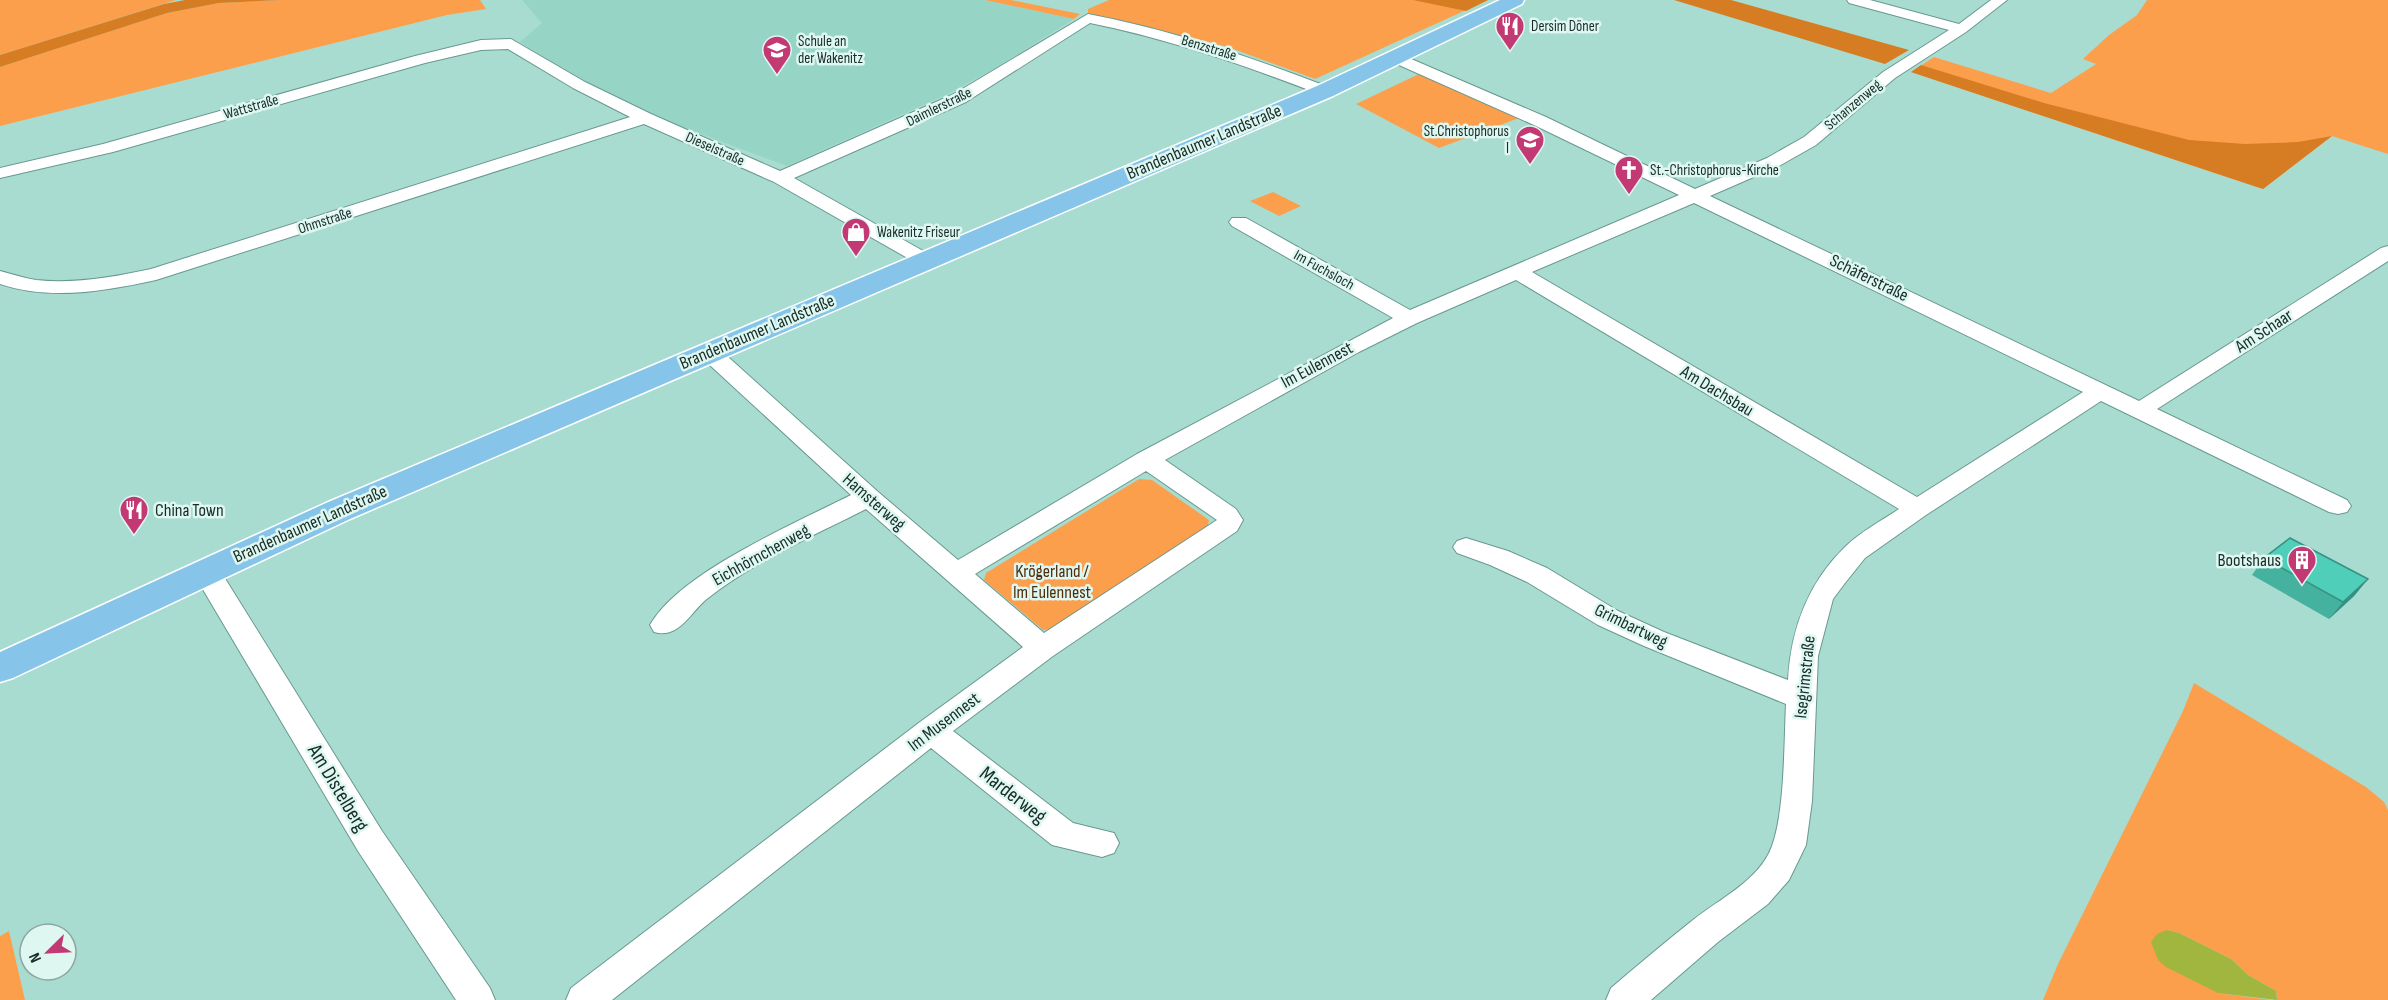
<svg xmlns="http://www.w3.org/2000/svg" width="2388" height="1000" font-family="'Sofia Sans Condensed',sans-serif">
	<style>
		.built { fill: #96d4c6 }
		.green { fill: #fb9f4d }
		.forest { fill: #d67c22 }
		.water { fill: #a0b63e }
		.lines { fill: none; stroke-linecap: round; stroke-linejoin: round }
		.minor-casing { stroke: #68998f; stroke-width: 2 }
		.major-casing { stroke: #fff; stroke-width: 3 }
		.minor { fill: #fff; fill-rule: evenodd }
		.major { fill: #86c5e9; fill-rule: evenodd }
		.wall { fill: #44b29f }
		.shaded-wall { fill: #379182 }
		.building { fill: #4fcfb9; stroke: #379182; stroke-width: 1.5 }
		.labels { text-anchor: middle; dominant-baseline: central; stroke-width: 5; stroke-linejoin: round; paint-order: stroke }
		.far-poi-label { font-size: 15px; fill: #172b27; stroke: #def7f1; text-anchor: start }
		.far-street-label { font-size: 15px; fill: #172b27; stroke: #def7f1 }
		.street-label { font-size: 18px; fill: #172b27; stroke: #def7f1 }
		.poi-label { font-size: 18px; fill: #172b27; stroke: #def7f1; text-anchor: start }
		.park-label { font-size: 18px; fill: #512c0a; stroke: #def7f1 }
		.near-street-label { font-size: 21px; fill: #172b27; stroke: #def7f1 }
	</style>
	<rect width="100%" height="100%" fill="#a9dcd1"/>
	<polygon class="built" points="522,0 985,0 1074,19 999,66 950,93 787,166 651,115 585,84 520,42 542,23"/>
	<g class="green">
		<polygon points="0,0 176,0 0,55"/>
		<polygon points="280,0 480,0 486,9 447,15 0,126 0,67 167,13 219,3"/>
		<polygon points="985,0 1011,0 1080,14 1074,19"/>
		<polygon points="1109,0 1488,0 1315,79 1228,47 1088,13 1088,9"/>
		<polygon points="2147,0 2388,0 2388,154 2332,136 2263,189 1911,72 1934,57 2051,93 2096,64 2083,59 2109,35 2137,15"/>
		<polygon points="1419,74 1519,118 1439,148 1356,104"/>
		<polygon points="1273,192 1301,206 1279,216 1250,201"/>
		<polygon points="1139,479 1152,480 1209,520 1207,529 1056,629 1043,630 984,580 986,573"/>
		<polygon points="2194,683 2366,787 2384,802 2388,810 2388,1000 2277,1000 2276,991 2248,975 2231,959 2179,933 2167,930 2218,993 2271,1000 2043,1000 2058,964 2183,711"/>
		<polygon points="9,931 25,1000 0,1000 0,936"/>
	</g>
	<g class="forest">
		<polygon points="185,0 280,0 219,3 167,13 0,67 0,55 164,4"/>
		<polygon points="1413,0 1488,0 1466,11"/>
		<polygon points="1674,0 1731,0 1909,50 1885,64"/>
		<polygon points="1921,65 2044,103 2189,140 2245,144 2298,142 2332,136 2263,189 1911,72"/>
	</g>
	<polygon class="water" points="2167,930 2179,933 2231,959 2248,975 2276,991 2277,1000 2218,993 2166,967 2158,960 2151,942 2157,934"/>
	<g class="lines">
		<g class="minor-casing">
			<g id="minor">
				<path d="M1847,0H1870L1959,24L1991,0H2007L1966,32L1895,78L1816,145L1779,166L1710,196L2139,401L2381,248L2388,246V261L2157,409L2347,500L2351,506L2347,512L2338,514L2329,512L2101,401L1926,515L1865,558L1845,583L1833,599L1818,656L1812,801L1806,845L1789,880L1768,904L1718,942L1651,1000H1606L1611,988C1638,965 1665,942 1693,920C1719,899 1760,880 1772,846C1785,810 1784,743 1786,704L1644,646L1598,625L1527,582L1490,565L1457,553L1453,547L1457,541L1466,538L1508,551L1547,568L1618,611L1664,632L1788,680C1791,628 1808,583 1845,547C1860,532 1881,521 1899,509L1516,280L1417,323L1359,352L1165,460L1236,509L1243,520L1237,531L1053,656L953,731L1073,823L1114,833L1119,843L1114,853L1102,857L1052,845L931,748L612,1000H566L571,988L920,722L1023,647L866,509C813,536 755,561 708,598C691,611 679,640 654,632L650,625C680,572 796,523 851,495L701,357L698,352L701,347L709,345L717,347L877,491L958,560L1137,454L1393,318L1232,226L1229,222L1232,218H1246L1410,310L1679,195L1534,125L1390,61L1388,58L1390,55H1402L1546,117L1695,189L1767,158L1804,137L1883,72L1949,30L1849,3ZM1694,203L2083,392L1917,497L1532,272ZM1146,471L1217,520L1044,633L975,574Z"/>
				<path d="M1088,14C1172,30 1251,57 1331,88L1333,91L1325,96L1319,94C1244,65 1169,39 1090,23L966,102L794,178L932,256L935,260L932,264H918L774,182L644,124L156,280C105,291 51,301 0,284V271C12,274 24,278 36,280C74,284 114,277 151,269L630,117L573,88L508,49L481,50L425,63L113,152L0,178V168L103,144L415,56L481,40L511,39L585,82L651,114L780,171L954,94Z"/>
				<polygon points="206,562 216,564 382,831 490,988 495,1000 456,1000 358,851 192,571 196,564"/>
			</g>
		</g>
		<g class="major-casing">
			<polygon id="major" points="1500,0 1524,0 1522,4 1333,96 350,519 13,678 0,682 0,652 326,503 1317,86"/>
		</g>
		<use href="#minor" class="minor"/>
		<use href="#major" class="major"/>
	</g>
	<polygon class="wall" points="2264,558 2368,579 2354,596 2329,619 2252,575"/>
	<polygon class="shaded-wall" points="2368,579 2354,596 2329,619 2343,602"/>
	<polygon class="building" points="2290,538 2368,579 2343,602 2264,558"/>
	<defs>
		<g id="restaurant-pin" transform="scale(1.5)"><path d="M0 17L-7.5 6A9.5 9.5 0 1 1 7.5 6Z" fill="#c33973" stroke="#def7f1"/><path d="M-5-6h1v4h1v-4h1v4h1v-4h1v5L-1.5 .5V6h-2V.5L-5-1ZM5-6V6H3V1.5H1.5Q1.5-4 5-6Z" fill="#fff"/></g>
		<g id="school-pin" transform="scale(1.5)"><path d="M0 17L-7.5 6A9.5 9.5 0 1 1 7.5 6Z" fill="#c33973" stroke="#def7f1"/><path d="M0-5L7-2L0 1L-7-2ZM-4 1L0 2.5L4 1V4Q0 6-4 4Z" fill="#fff"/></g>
		<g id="church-pin" transform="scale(1.5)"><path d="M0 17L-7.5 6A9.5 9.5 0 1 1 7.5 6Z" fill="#c33973" stroke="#def7f1"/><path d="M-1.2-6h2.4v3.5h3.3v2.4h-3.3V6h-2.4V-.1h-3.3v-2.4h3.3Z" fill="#fff"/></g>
		<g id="shop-pin" transform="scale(1.5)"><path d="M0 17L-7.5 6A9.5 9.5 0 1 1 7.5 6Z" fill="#c33973" stroke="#def7f1"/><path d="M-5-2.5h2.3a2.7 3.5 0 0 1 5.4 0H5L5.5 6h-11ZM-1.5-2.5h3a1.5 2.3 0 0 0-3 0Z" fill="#fff"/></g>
		<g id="building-pin" transform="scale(1.5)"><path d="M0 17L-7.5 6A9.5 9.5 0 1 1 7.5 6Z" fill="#c33973" stroke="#def7f1"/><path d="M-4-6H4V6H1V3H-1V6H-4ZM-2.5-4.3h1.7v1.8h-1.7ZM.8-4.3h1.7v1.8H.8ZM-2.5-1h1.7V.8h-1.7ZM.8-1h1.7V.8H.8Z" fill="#fff"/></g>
	</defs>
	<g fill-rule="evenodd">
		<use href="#restaurant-pin" x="1510" y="26"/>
		<use href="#school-pin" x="777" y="50"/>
		<use href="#school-pin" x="1530" y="140"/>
		<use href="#church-pin" x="1629" y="170"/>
		<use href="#shop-pin" x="856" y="232"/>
		<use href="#restaurant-pin" x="134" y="510"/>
		<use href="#building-pin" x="2302" y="560"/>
	</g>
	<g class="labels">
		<g class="far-poi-label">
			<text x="1531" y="26">Dersim Döner</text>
			<text x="798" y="41">Schule an<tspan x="798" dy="17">der Wakenitz</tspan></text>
			<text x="1509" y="131" text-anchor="end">St.Christophorus<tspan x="1509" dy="17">I</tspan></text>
			<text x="1650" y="170">St.-Christophorus-Kirche</text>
			<text x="877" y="232">Wakenitz Friseur</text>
		</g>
		<g class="far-street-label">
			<text transform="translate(1209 48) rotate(17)">Benzstraße</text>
			<text transform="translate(1853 105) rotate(-40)">Schanzenweg</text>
			<text transform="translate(251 107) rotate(-16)">Wattstraße</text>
			<text transform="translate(939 107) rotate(-26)">Daimlerstraße</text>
			<text transform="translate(715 149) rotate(24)">Dieselstraße</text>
			<text transform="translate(325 221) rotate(-18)">Ohmstraße</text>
			<text transform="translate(1324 270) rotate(29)">Im Fuchsloch</text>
		</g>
		<g class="street-label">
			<text transform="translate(1204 142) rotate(-23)">Brandenbaumer Landstraße</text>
			<text transform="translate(1869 278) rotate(26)">Schäferstraße</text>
			<text transform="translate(2264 331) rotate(-33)">Am Schaar</text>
			<text transform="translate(757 332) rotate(-23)">Brandenbaumer Landstraße</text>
			<text transform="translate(1317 365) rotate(-28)">Im Eulennest</text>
			<text transform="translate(1717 391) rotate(31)">Am Dachsbau</text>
			<text transform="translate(874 502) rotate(41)">Hamsterweg</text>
			<text transform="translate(310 524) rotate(-24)">Brandenbaumer Landstraße</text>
			<text transform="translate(761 555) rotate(-29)">Eichhörnchenweg</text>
			<text transform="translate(1631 626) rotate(26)">Grimbartweg</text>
			<text transform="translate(1805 677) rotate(-84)">Isegrimstraße</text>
			<text transform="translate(944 722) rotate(-37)">Im Musennest</text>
		</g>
		<g class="poi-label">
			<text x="155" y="510">China Town</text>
			<text x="2281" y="560" text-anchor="end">Bootshaus</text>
		</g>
		<g class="park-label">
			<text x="1052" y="571">Krögerland /<tspan x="1052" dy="21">Im Eulennest</tspan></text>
		</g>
		<g class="near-street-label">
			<text transform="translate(338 788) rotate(59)">Am Distelberg</text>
			<text transform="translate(1013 795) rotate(38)">Marderweg</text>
		</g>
	</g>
	<g transform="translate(48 952) rotate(246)"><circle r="28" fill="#def7f1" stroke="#8ea5a0" stroke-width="1.5"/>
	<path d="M0-4.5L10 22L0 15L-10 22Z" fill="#c33973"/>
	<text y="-9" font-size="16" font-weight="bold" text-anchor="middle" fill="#172b27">N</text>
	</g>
</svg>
